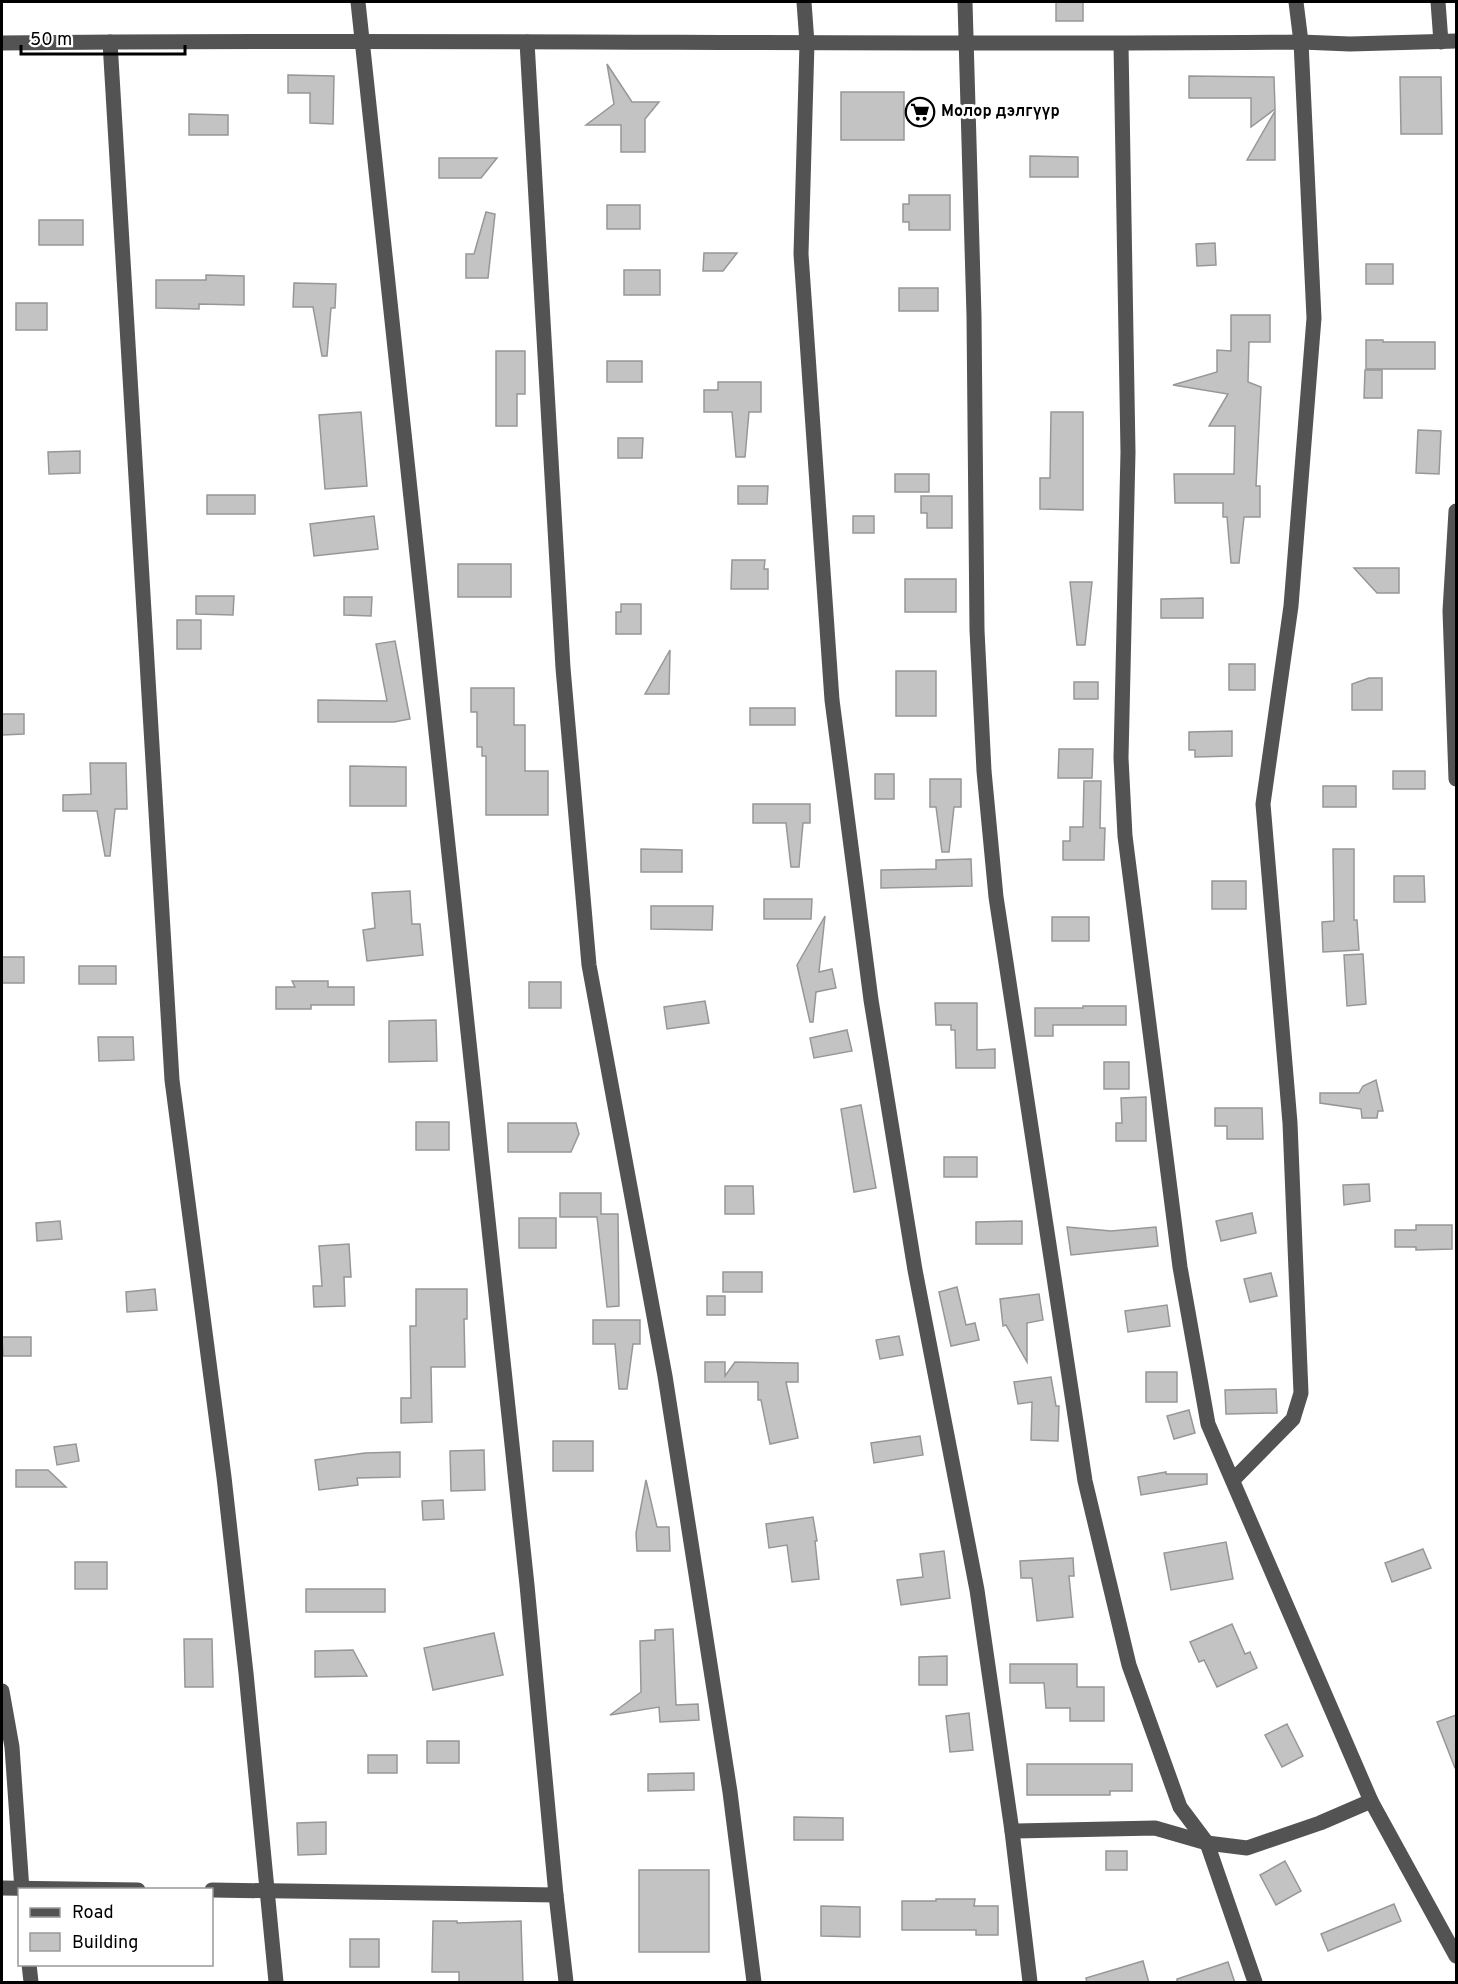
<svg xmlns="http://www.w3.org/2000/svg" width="1458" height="1984" font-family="Overpass,sans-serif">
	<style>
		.building { fill: #c3c3c3; stroke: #979797; stroke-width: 1.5 }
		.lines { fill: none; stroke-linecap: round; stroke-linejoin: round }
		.minor { stroke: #535353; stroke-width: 15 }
		.labels { text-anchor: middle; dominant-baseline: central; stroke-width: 6; stroke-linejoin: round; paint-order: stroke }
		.poi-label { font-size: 16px; font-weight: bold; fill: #000; stroke: #fff; text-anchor: start }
	</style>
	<rect width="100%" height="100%" fill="#fff"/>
	<g class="building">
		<rect x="1056" y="2" width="27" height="19"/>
		<polygon points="607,64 632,102 659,102 645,119 645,152 621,152 621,125 586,125 614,104"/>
		<polygon points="288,75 334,76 333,124 310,123 310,93 288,93"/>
		<polygon points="1189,76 1274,77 1275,109 1251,127 1251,98 1189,98"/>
		<polygon points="1400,77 1441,77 1442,134 1401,134"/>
		<rect x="841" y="92" width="63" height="48"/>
		<polygon points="1275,111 1275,160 1247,160"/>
		<polygon points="189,114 228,115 228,135 189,135"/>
		<polygon points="1030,156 1078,157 1078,177 1030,177"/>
		<polygon points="439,158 497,158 481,178 439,178"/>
		<polygon points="909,195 950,195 950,230 909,230 909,222 903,222 903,204 909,204"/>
		<rect x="607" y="205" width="33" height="24"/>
		<polygon points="486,212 495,214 488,278 466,278 466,254 474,254"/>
		<rect x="39" y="220" width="44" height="25"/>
		<polygon points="1215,243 1216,265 1197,266 1196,244"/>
		<polygon points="704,253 737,253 723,271 703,271"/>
		<rect x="1366" y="264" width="27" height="20"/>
		<rect x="624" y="270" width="36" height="25"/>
		<polygon points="206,275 244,276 244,305 199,304 199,309 156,308 156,280 206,280"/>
		<polygon points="294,283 336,284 335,308 331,308 327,356 322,356 313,307 293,307"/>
		<rect x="899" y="288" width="39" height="23"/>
		<rect x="16" y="303" width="31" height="27"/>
		<polygon points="1231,315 1270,315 1270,342 1249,342 1248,382 1261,387 1256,486 1260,486 1260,517 1244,517 1239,563 1231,563 1227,517 1223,517 1223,503 1175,503 1174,474 1234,474 1235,426 1209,426 1228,394 1173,385 1217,372 1217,350 1231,351"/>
		<polygon points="1366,340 1383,340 1383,342 1435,342 1435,369 1366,369"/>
		<polygon points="496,351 525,351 525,394 517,394 517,426 496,426"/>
		<rect x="607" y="361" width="35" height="21"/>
		<polygon points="1365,370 1382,370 1382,398 1364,398"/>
		<polygon points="718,382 761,382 761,412 749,412 745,457 736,457 732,412 704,412 704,390 718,390"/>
		<polygon points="361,412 367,486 325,489 319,415"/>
		<polygon points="1051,412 1083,412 1083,510 1040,509 1040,478 1050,478"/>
		<polygon points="1418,430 1441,431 1439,474 1416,473"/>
		<polygon points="618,438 643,438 642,458 618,458"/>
		<polygon points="80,451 80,473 49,474 48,452"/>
		<rect x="895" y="474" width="34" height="18"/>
		<polygon points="738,486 768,486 767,504 738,504"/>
		<rect x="207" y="495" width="48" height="19"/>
		<polygon points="921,496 952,496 952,528 927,528 927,513 921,513"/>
		<polygon points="374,516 378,549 314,556 310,524"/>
		<rect x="853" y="516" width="21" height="17"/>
		<polygon points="732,560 765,560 764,569 768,569 768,589 731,589"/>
		<rect x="458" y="564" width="53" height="33"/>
		<polygon points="1354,568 1399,568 1399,593 1377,593"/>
		<rect x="905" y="579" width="51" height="33"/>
		<polygon points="1070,582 1092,582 1085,645 1077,645"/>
		<polygon points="196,596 234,596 233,615 196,614"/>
		<polygon points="344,597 372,597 371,616 344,615"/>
		<polygon points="1203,598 1203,618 1161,618 1161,599"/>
		<polygon points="621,604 641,604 641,634 616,634 616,612 621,612"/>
		<rect x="177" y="620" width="24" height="29"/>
		<polygon points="395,641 410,719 394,722 318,722 318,700 387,701 376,644"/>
		<polygon points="670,650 669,694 645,694"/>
		<rect x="1229" y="664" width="26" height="26"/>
		<rect x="896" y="671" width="40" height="45"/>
		<polygon points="1369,678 1382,678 1382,710 1352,710 1352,684"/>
		<rect x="1074" y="682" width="24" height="17"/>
		<polygon points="471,688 514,688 514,725 525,725 525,771 548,771 548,815 486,815 486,756 482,756 482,747 477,747 477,712 471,712"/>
		<rect x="750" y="708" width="45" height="17"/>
		<polygon points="2,714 24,714 24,734 2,735"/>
		<polygon points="1232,731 1232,756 1195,757 1195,750 1189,750 1189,732"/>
		<polygon points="1059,749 1093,749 1092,778 1058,778"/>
		<polygon points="90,763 126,763 127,809 115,809 110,856 105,856 97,811 63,811 63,795 91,794"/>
		<polygon points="350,766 406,767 406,806 350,806"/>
		<rect x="1393" y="771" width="32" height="18"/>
		<rect x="875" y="774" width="19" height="25"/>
		<polygon points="930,779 961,779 961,807 954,807 949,852 942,852 936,807 930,807"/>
		<polygon points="1084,781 1101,781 1100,828 1105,828 1104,860 1063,860 1063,841 1070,841 1070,827 1083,827"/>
		<rect x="1323" y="786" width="33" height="21"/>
		<polygon points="753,804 810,804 810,823 803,823 799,867 791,867 786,823 753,823"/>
		<polygon points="641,849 682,850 682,872 641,872"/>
		<polygon points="1333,849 1354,849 1354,920 1357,920 1359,950 1323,952 1322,922 1334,921"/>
		<polygon points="971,859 972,886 881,888 881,870 936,869 936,860"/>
		<polygon points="1394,876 1424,876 1425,902 1394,902"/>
		<rect x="1212" y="881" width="34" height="28"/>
		<polygon points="410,891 412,924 420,924 423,955 367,961 363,930 375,928 372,893"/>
		<polygon points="764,899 812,899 811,919 764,919"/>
		<polygon points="651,906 713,906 712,930 651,929"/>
		<polygon points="825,916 819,972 832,969 836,988 816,992 813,1022 810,1022 797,965"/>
		<rect x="1052" y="917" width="37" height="24"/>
		<polygon points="1363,954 1366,1004 1347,1006 1344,955"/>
		<rect x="2" y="957" width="22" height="26"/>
		<rect x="79" y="966" width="37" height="18"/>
		<polygon points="292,981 328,981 328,987 354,987 354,1005 311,1005 311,1009 276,1009 276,987 295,987"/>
		<rect x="529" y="982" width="32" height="26"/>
		<polygon points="705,1001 709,1023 667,1029 664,1007"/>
		<polygon points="935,1003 977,1003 977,1050 995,1049 995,1068 956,1068 955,1030 951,1030 951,1025 936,1025"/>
		<polygon points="1083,1006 1126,1006 1126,1025 1053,1025 1053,1036 1035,1036 1035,1008 1083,1008"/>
		<polygon points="436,1020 437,1061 389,1062 389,1021"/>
		<polygon points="847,1030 852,1051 814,1058 810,1038"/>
		<polygon points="98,1037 133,1037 134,1060 99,1061"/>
		<rect x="1104" y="1062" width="25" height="27"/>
		<polygon points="1376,1080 1383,1111 1378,1111 1377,1118 1362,1118 1361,1109 1320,1103 1320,1093 1359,1093 1363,1086"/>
		<polygon points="1146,1097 1146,1141 1116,1141 1116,1123 1122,1123 1121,1098"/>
		<polygon points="861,1105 876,1188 854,1192 841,1109"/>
		<polygon points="1215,1108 1262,1108 1263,1139 1227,1139 1227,1126 1215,1126"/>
		<rect x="416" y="1122" width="33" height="28"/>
		<polygon points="508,1123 576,1123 579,1134 571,1152 508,1152"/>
		<rect x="944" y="1157" width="33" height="20"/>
		<polygon points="1369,1184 1370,1201 1344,1205 1343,1185"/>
		<polygon points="725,1186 753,1186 754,1214 725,1214"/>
		<polygon points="560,1193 601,1193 601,1214 618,1214 619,1306 607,1307 597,1217 560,1217"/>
		<polygon points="1252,1213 1256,1233 1221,1241 1216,1221"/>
		<rect x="519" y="1218" width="37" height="30"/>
		<polygon points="60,1221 62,1239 37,1241 36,1223"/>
		<polygon points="1022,1221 1022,1244 976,1244 976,1222"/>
		<polygon points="1416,1225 1452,1225 1452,1249 1416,1250 1416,1247 1395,1247 1395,1230 1416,1230"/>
		<polygon points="1067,1227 1111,1231 1156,1227 1158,1246 1071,1255"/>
		<polygon points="349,1244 351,1277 344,1277 345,1306 314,1307 313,1286 322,1286 319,1246"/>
		<rect x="723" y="1272" width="39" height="20"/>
		<polygon points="1271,1273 1277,1296 1250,1302 1244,1279"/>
		<polygon points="957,1287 966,1325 975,1323 979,1340 951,1346 939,1292"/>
		<polygon points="155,1289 157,1310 127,1312 126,1292"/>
		<polygon points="416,1289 467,1289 467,1319 464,1319 465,1367 431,1367 432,1422 401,1423 401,1398 411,1398 410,1326 416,1326"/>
		<polygon points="1039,1294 1043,1320 1027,1323 1027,1362 1006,1325 1003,1326 1000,1299"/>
		<rect x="707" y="1296" width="18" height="19"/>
		<polygon points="1167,1305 1170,1326 1128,1332 1125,1311"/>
		<polygon points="593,1320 640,1320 640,1344 633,1344 627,1389 619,1389 615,1344 593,1344"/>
		<polygon points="899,1336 903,1355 880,1359 876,1340"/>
		<polygon points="2,1337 31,1337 31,1356 3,1356"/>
		<polygon points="705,1362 725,1362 725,1376 735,1362 798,1363 798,1382 786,1382 798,1438 770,1444 761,1400 758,1400 758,1382 705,1382"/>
		<rect x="1146" y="1372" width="31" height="30"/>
		<polygon points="1051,1377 1056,1406 1059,1406 1058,1441 1031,1440 1032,1402 1018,1404 1014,1382"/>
		<polygon points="1276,1389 1277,1413 1226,1414 1225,1390"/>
		<polygon points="1189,1410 1195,1433 1174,1439 1167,1416"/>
		<polygon points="920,1436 923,1455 874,1463 871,1443"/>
		<rect x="553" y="1441" width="40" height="30"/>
		<polygon points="76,1444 79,1461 57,1465 54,1447"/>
		<polygon points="484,1450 485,1490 451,1491 450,1451"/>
		<polygon points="400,1452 400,1477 357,1478 358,1485 319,1490 315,1460 365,1453"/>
		<polygon points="16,1470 48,1470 66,1487 16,1487"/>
		<polygon points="1166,1472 1166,1474 1207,1474 1207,1484 1141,1495 1138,1477"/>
		<polygon points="646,1480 657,1527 669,1527 670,1551 637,1551 636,1533"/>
		<polygon points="443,1500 444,1519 423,1520 422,1501"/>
		<polygon points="813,1517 817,1541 815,1541 819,1579 792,1582 787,1545 769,1548 766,1524"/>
		<polygon points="1226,1542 1233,1579 1171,1590 1164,1553"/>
		<polygon points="1423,1549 1431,1568 1392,1582 1385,1563"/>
		<polygon points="944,1551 950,1598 901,1605 897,1580 923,1577 920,1554"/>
		<polygon points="1073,1558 1074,1576 1069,1576 1073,1617 1037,1621 1032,1578 1021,1578 1020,1561"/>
		<rect x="75" y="1562" width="32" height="27"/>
		<rect x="306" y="1589" width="79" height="23"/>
		<polygon points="1232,1624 1245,1654 1250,1652 1257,1668 1217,1687 1204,1660 1199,1662 1190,1642"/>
		<polygon points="673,1629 676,1705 698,1704 699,1720 660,1722 659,1707 610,1715 641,1692 640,1641 655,1640 655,1630"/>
		<polygon points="494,1633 503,1675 433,1690 424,1648"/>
		<polygon points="184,1639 212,1639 213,1687 185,1687"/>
		<polygon points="353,1650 367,1676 315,1677 315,1651"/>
		<polygon points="947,1656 947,1685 919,1685 919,1657"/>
		<polygon points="1010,1664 1077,1664 1077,1687 1104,1687 1104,1721 1070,1721 1070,1708 1046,1708 1044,1683 1010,1683"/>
		<polygon points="969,1713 973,1750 950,1752 946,1716"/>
		<polygon points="1456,1715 1456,1768 1455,1768 1437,1722"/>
		<polygon points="1287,1724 1303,1756 1282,1767 1265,1735"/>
		<rect x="427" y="1741" width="32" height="22"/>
		<rect x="368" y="1755" width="29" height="18"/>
		<polygon points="1027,1764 1132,1764 1132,1791 1110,1791 1110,1795 1027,1795"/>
		<polygon points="694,1773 694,1790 648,1791 648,1774"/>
		<polygon points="794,1817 843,1818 843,1840 794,1840"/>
		<polygon points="326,1822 326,1854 298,1855 297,1823"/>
		<rect x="1106" y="1851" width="21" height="19"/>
		<polygon points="1285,1861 1301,1891 1276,1905 1260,1875"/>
		<rect x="639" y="1870" width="70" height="82"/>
		<polygon points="936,1899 975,1899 974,1906 998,1906 998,1935 976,1935 976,1930 902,1930 902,1901 936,1901"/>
		<polygon points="1394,1904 1401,1921 1328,1951 1321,1934"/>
		<polygon points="821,1906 860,1907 860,1937 821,1936"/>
		<polygon points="433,1921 457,1921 457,1923 521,1921 523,1983 459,1983 459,1972 432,1972"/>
		<rect x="350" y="1939" width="29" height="28"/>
		<polygon points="1143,1961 1149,1983 1087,1983 1086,1978"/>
		<polygon points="1228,1962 1235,1983 1177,1983 1177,1979"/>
	</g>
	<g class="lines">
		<g class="minor">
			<polyline points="358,2 527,1585 556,1895 566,1982"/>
			<polyline points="804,2 807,43 801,254 832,700 871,1000 915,1270 977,1590 1012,1831 1030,1982"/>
			<polyline points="965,2 974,316 977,630 984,771 996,897 1085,1481 1129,1665 1180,1807 1207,1843 1255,1982"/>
			<polyline points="1438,2 1441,42"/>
			<polyline points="110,42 172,1080 224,1477 246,1673 276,1982"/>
			<polyline points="527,42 563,668 589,965 665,1376 730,1792 754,1982"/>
			<path d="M2,43C435,38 868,46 1301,42L1350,44L1456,41"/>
			<polyline points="1121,44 1128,452 1121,758 1125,836 1180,1267 1208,1424 1371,1801 1456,1956"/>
			<polyline points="1456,511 1450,611 1456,779"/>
			<polyline points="1233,1480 1293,1419 1301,1393 1290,1123 1263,804 1291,606 1314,318 1301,42 1296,2"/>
			<polyline points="2,1691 12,1747 22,1890"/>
			<polyline points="1012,1831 1155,1828 1207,1843 1247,1848 1320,1823 1371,1801"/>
			<polyline points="2,1888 138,1890"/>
			<polyline points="212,1890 556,1895"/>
			<polyline points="29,1964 31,1982"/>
		</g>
	</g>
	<defs>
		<g id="supermarket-ring" transform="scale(1.5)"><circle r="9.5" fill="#fff" stroke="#000" stroke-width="1.5"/><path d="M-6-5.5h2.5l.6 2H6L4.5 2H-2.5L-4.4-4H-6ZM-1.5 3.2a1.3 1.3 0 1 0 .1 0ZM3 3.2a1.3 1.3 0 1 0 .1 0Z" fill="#000"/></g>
	</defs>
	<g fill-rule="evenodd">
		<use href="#supermarket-ring" x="920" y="112"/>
	</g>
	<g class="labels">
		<g class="poi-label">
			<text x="941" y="112">Молор дэлгүүр</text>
		</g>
	</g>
	<rect width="1458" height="1984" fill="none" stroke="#000000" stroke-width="6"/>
	<rect x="18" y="1888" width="195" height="78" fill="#ffffff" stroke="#999999" stroke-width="1.5"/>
	<rect x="30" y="1908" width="30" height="9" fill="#535353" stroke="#999999" stroke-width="1.5"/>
	<text x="72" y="1918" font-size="18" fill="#000000">Road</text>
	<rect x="30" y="1933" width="30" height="18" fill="#c3c3c3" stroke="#999999" stroke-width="1.5"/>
	<text x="72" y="1948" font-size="18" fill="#000000">Building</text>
	<path d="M21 45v9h164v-9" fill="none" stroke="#000000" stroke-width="3"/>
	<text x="30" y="45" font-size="18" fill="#000000" stroke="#ffffff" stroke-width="4.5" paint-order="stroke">50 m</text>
</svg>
